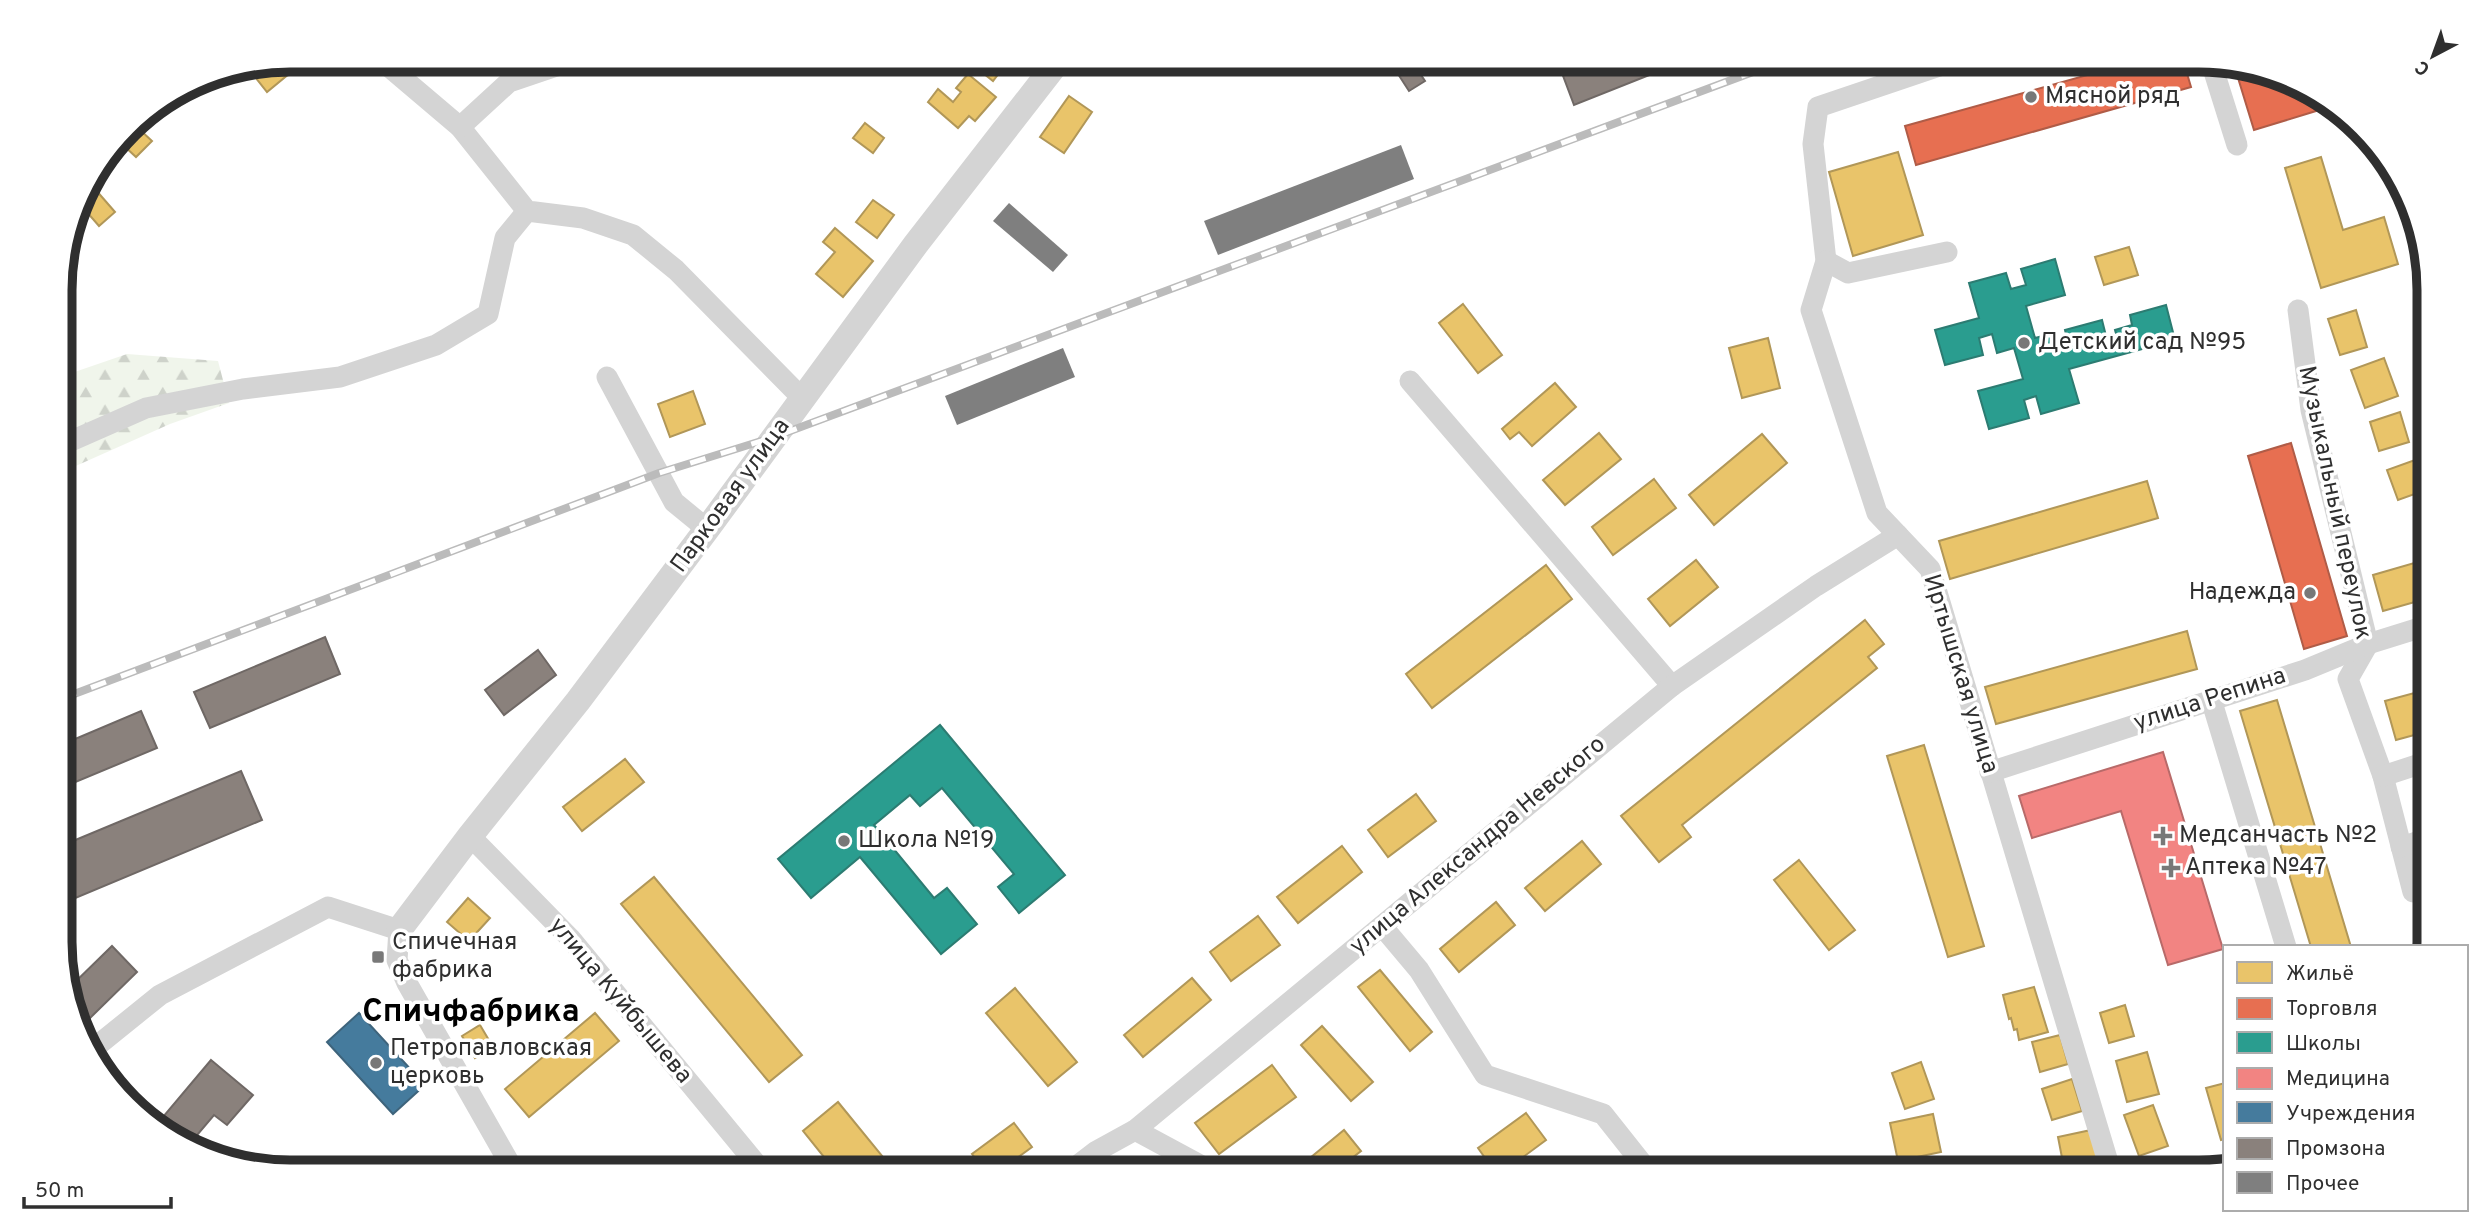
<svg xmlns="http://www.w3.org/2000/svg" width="2489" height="1232" font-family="Overpass,sans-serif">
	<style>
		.forest { fill: url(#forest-firs) }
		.homes { fill: #e9c46a; stroke: #b19758; stroke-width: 2 }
		.shops { fill: #e76f51; stroke: #b05c47; stroke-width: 2 }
		.schools { fill: #2a9d8f; stroke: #2c7c72; stroke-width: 2 }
		.health { fill: #f28482; stroke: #b86a69; stroke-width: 2 }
		.public { fill: #457b9d; stroke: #3e647c; stroke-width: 2 }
		.industry { fill: #8a817c; stroke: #6f6865; stroke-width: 2 }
		.building { fill: #7f7f7f }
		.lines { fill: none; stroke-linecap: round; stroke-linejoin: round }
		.minor { stroke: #d4d4d4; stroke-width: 21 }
		.tertiary { stroke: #d4d4d4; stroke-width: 26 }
		.rail-casing { stroke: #bbb; stroke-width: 8 }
		.rail { stroke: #fff; stroke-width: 5; stroke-dasharray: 16; stroke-linecap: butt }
		.poi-dot { fill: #787878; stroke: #fff; stroke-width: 2.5 }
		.labels { text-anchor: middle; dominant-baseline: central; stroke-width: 7; stroke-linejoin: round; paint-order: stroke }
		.poi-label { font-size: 24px; fill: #2f2f2f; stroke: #fff; text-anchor: start }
		.street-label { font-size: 24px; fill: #2f2f2f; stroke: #fff }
		.district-label { font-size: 32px; font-weight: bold; fill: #000; stroke: #fff }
		.rim { fill: none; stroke: #2f2f2f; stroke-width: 9 }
	</style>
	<defs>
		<pattern id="forest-firs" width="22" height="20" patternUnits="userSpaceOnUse" patternTransform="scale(1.75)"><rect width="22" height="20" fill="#f0f5eb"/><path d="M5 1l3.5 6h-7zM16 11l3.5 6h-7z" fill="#ced2ca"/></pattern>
	</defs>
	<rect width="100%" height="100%" fill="#fff"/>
	<polygon class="forest" points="127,354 218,361 229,403 170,424 60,473 60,377"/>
	<g class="homes">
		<polygon points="502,60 533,60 504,68"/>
		<polygon points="971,60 1009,60 993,81 969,62"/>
		<polygon points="280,61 290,73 267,92 248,68"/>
		<polygon points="968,74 996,97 975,121 969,116 958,128 928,102 938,89 953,102 961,92 956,88"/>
		<polygon points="1069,96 1092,112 1064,153 1040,137"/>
		<polygon points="865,123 884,138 873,153 853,138"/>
		<polygon points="138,128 152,141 136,157 122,144"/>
		<polygon points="112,150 119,157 100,175 96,171"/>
		<polygon points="1898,152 1923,235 1853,256 1829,172"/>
		<polygon points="2321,157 2343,230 2384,217 2398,264 2321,288 2285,168"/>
		<polygon points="88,181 115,212 99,226 79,203 83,187"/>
		<polygon points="873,200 894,215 877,238 856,222"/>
		<polygon points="835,228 873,261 843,297 816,274 835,252 823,242"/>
		<polygon points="2129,247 2138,275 2104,285 2095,257"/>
		<polygon points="1463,304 1502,355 1478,373 1439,323"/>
		<polygon points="2356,310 2367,347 2340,355 2328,319"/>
		<polygon points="1768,338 1780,388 1742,398 1729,348"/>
		<polygon points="2384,358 2398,396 2365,408 2351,370"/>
		<polygon points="1555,383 1576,407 1532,446 1519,432 1510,439 1502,429"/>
		<polygon points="693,391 705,424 670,437 658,404"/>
		<polygon points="2400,412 2409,442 2379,451 2370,422"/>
		<polygon points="1599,433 1621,459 1565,505 1543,480"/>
		<polygon points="1762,434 1787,463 1714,525 1689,495"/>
		<polygon points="2415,460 2426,490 2398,500 2387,470"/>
		<polygon points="1654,479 1676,508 1613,555 1592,527"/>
		<polygon points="2147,481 2158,518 1950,579 1939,541"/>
		<polygon points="2428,559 2429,598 2383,611 2373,575"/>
		<polygon points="1696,560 1718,587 1670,626 1648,599"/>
		<polygon points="1546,565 1572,599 1432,708 1406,674"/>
		<polygon points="1865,620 1884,644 1868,657 1877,668 1682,825 1691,837 1659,862 1621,816"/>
		<polygon points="2187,631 2197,669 1996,724 1985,687"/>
		<polygon points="2429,689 2429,731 2396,740 2385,701"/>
		<polygon points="2277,700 2351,947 2311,947 2240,711"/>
		<polygon points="1924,745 1984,946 1948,957 1887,756"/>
		<polygon points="625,759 644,782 582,831 563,807"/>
		<polygon points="1416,794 1436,821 1388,857 1368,830"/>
		<polygon points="1582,841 1601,864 1545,911 1525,888"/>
		<polygon points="1342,846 1362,872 1298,923 1277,897"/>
		<polygon points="1799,860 1855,930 1829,950 1774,880"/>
		<polygon points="654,877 802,1055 769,1082 621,904"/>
		<polygon points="468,898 490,918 469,941 447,922"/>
		<polygon points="1496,902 1515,925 1459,972 1440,949"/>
		<polygon points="1258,916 1280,945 1231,981 1210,952"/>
		<polygon points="1380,970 1432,1032 1410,1051 1358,987"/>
		<polygon points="1192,978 1211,1000 1143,1057 1124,1035"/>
		<polygon points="2034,987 2048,1032 2019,1040 2017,1029 2014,1030 2011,1018 2009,1019 2003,995"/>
		<polygon points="1015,988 1077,1062 1048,1086 986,1013"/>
		<polygon points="2125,1005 2134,1036 2109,1043 2100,1013"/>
		<polygon points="595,1013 619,1041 529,1117 505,1089"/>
		<polygon points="480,1025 493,1047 475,1058 462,1036"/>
		<polygon points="1322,1026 1373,1082 1351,1101 1301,1045"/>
		<polygon points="2060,1035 2068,1064 2040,1072 2032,1042"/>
		<polygon points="2147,1052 2159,1094 2127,1102 2116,1061"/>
		<polygon points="1921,1062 1934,1099 1905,1109 1892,1073"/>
		<polygon points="1272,1065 1296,1097 1219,1154 1195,1123"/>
		<polygon points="2072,1079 2082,1111 2052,1120 2042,1089"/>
		<polygon points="2225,1083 2225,1139 2221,1140 2206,1088"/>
		<polygon points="838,1102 883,1157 865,1172 836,1172 803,1131"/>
		<polygon points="2153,1105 2168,1146 2139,1156 2124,1115"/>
		<polygon points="1526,1113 1546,1140 1503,1172 1495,1172 1478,1148"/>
		<polygon points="1933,1114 1941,1152 1898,1161 1890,1123"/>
		<polygon points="1014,1123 1032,1147 998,1172 986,1172 972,1154"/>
		<polygon points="1344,1130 1361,1151 1334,1172 1293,1172"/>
		<polygon points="2091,1130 2098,1162 2064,1168 2058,1137"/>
		<polygon points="1944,1165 1946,1172 1918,1172"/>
	</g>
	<g class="shops">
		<polygon points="2141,60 2183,60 2191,87 1916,165 1905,126"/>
		<polygon points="2235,68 2301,83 2311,92 2316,111 2254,130"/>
		<polygon points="2372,145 2390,161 2378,164"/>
		<polygon points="2291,443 2347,636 2304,649 2248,456"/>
	</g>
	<g class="schools">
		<polygon points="2055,259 2065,295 2026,306 2035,338 2051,334 2056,351 2069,347 2065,330 2102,320 2109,348 2119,345 2115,330 2132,325 2130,315 2166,305 2175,340 2069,369 2079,403 2041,414 2036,396 2024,400 2029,418 1989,429 1978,391 2023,379 2014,348 1997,353 1992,334 1979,338 1983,355 1945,365 1935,330 1979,318 1969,283 2006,273 2011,289 2026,285 2021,269"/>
		<polygon points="940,725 1065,875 1019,913 998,887 1014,874 942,788 920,806 910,795 874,825 934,898 947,888 977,924 941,954 860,857 811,898 778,859"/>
	</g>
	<polygon class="health" points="2163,752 2223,949 2168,965 2121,811 2032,838 2019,796"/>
	<polygon class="public" points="359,1013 425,1085 393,1114 327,1042"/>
	<g class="industry">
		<polygon points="696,60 735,60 733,74 695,65"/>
		<polygon points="1389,60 1411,60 1425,81 1409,91"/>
		<polygon points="1596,60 1687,60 1574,105 1562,73"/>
		<polygon points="325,637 340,674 210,728 194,692"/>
		<polygon points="538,650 556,675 504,715 485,690"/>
		<polygon points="141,711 157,748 61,788 61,745"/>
		<polygon points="241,771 262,820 61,904 61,846"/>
		<polygon points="112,946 137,972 89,1019 74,1003 68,989"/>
		<polygon points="211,1060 253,1095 227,1125 214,1115 186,1148 157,1124"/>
		<polygon points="248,1156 262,1166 243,1162"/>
	</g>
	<g class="building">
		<polygon points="1401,145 1414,179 1218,255 1204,221"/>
		<polygon points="1009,203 1068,255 1053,272 993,221"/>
		<polygon points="1063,348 1075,377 957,425 945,396"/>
	</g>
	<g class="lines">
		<g class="minor">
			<polyline points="381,60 460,127 527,211 583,218 633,235 676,270 802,398"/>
			<polyline points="1957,60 1818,107 1813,144 1826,261 1811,310 1877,513 1930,569 2111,1172"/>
			<polyline points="2211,62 2237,145"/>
			<polyline points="460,127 509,82 574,60"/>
			<polyline points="1826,261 1848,273 1947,252"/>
			<polyline points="2298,310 2311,410 2368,644 2348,679 2383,776 2413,892"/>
			<polyline points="607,377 674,502 707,529"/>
			<polyline points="1410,381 1672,686"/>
			<polyline points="71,441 146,408 243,389 340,377 436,345 488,314 505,238 527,211"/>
			<polyline points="2211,699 2286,947"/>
			<polyline points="1990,772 2305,670 2368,644 2429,625"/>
			<polyline points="2383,776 2429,761"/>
			<polyline points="470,836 570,938 763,1172"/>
			<polyline points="2401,847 2429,838"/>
			<polyline points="1382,926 1419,970 1485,1075 1603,1114 1649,1172"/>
			<polyline points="93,1049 160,995 328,907 399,930 397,960 407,983 510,1164 509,1172"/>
			<polyline points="1135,1130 1213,1172"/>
			<polyline points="1069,1172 1095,1152 1135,1130 1672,686 1816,586 1898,535"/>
		</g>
		<polyline class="tertiary" points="399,930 470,836 578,701 707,529 916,244 1059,60"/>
		<g class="rail-casing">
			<polyline id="rail" points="61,699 659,473 774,437 1785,60"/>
		</g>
		<use href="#rail" class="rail"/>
	</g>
	<g class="poi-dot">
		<circle cx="2031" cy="97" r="7"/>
		<circle cx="2024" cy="343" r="7"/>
		<circle cx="2310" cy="593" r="7"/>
		<path d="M2159.5 825.5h7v7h7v7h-7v7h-7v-7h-7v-7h7z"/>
		<circle cx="844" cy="841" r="7"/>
		<path d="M2167.5 857.5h7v7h7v7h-7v7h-7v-7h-7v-7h7z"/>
		<rect x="371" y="950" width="14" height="14" rx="3.5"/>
		<circle cx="376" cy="1063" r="7"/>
	</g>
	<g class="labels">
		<g class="poi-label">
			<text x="2045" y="97">Мясной ряд</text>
			<text x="2038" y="343">Детский сад №95</text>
			<text x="2296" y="593" text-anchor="end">Надежда</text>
			<text x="2179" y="836">Медсанчасть №2</text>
			<text x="858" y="841">Школа №19</text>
			<text x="2185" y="868">Аптека №47</text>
			<text x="392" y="943">Спичечная<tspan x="392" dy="28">фабрика</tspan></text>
			<text x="390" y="1049">Петропавловская<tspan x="390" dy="28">церковь</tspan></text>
		</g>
		<g class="street-label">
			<text transform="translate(731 496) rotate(-54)">Парковая улица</text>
			<text transform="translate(2334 503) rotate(78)">Музыкальный переулок</text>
			<text transform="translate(1960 674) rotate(73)">Иртышская улица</text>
			<text transform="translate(2210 700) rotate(-18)">улица Репина</text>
			<text transform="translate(1478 846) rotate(-40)">улица Александра Невского</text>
			<text transform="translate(620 1001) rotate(50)">улица Куйбышева</text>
		</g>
		<g class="district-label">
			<text x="471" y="1013">Спичфабрика</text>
		</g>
	</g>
	<path d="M0 0H2489V1232H0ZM290 72H2199A218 218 0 0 1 2417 290V942A218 218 0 0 1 2199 1160H290A218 218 0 0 1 72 942V290A218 218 0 0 1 290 72Z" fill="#fff" fill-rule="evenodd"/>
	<path class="rim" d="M290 72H2199A218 218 0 0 1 2417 290V942A218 218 0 0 1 2199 1160H290A218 218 0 0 1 72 942V290A218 218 0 0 1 290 72Z"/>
	<rect x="2223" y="945" width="245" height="266" fill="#ffffff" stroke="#acacac" stroke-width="2"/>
	<rect x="2237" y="962" width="35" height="21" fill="#e9c46a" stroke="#acacac" stroke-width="2"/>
	<text x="2286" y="980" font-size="21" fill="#2f2f2f">Жильё</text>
	<rect x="2237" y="998" width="35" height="21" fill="#e76f51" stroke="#acacac" stroke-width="2"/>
	<text x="2286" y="1015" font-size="21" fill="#2f2f2f">Торговля</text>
	<rect x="2237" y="1032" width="35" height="21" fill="#2a9d8f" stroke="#acacac" stroke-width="2"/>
	<text x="2286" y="1050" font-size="21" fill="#2f2f2f">Школы</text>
	<rect x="2237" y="1068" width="35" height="21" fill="#f28482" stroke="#acacac" stroke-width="2"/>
	<text x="2286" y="1085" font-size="21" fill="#2f2f2f">Медицина</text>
	<rect x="2237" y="1102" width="35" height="21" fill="#457b9d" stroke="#acacac" stroke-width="2"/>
	<text x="2286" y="1120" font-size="21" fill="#2f2f2f">Учреждения</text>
	<rect x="2237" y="1138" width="35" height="21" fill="#8a817c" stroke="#acacac" stroke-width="2"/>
	<text x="2286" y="1155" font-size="21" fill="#2f2f2f">Промзона</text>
	<rect x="2237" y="1172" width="35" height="21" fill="#7f7f7f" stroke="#acacac" stroke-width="2"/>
	<text x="2286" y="1190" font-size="21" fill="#2f2f2f">Прочее</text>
	<g transform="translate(2433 56) rotate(221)" stroke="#ffffff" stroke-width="5" paint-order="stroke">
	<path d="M0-5L12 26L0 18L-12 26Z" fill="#2f2f2f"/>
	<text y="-10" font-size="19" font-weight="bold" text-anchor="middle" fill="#2f2f2f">С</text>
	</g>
	<path d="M24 1197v10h147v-10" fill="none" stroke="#2f2f2f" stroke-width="3.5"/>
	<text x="35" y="1197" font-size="21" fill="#2f2f2f" stroke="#ffffff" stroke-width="5" paint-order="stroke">50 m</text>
</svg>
